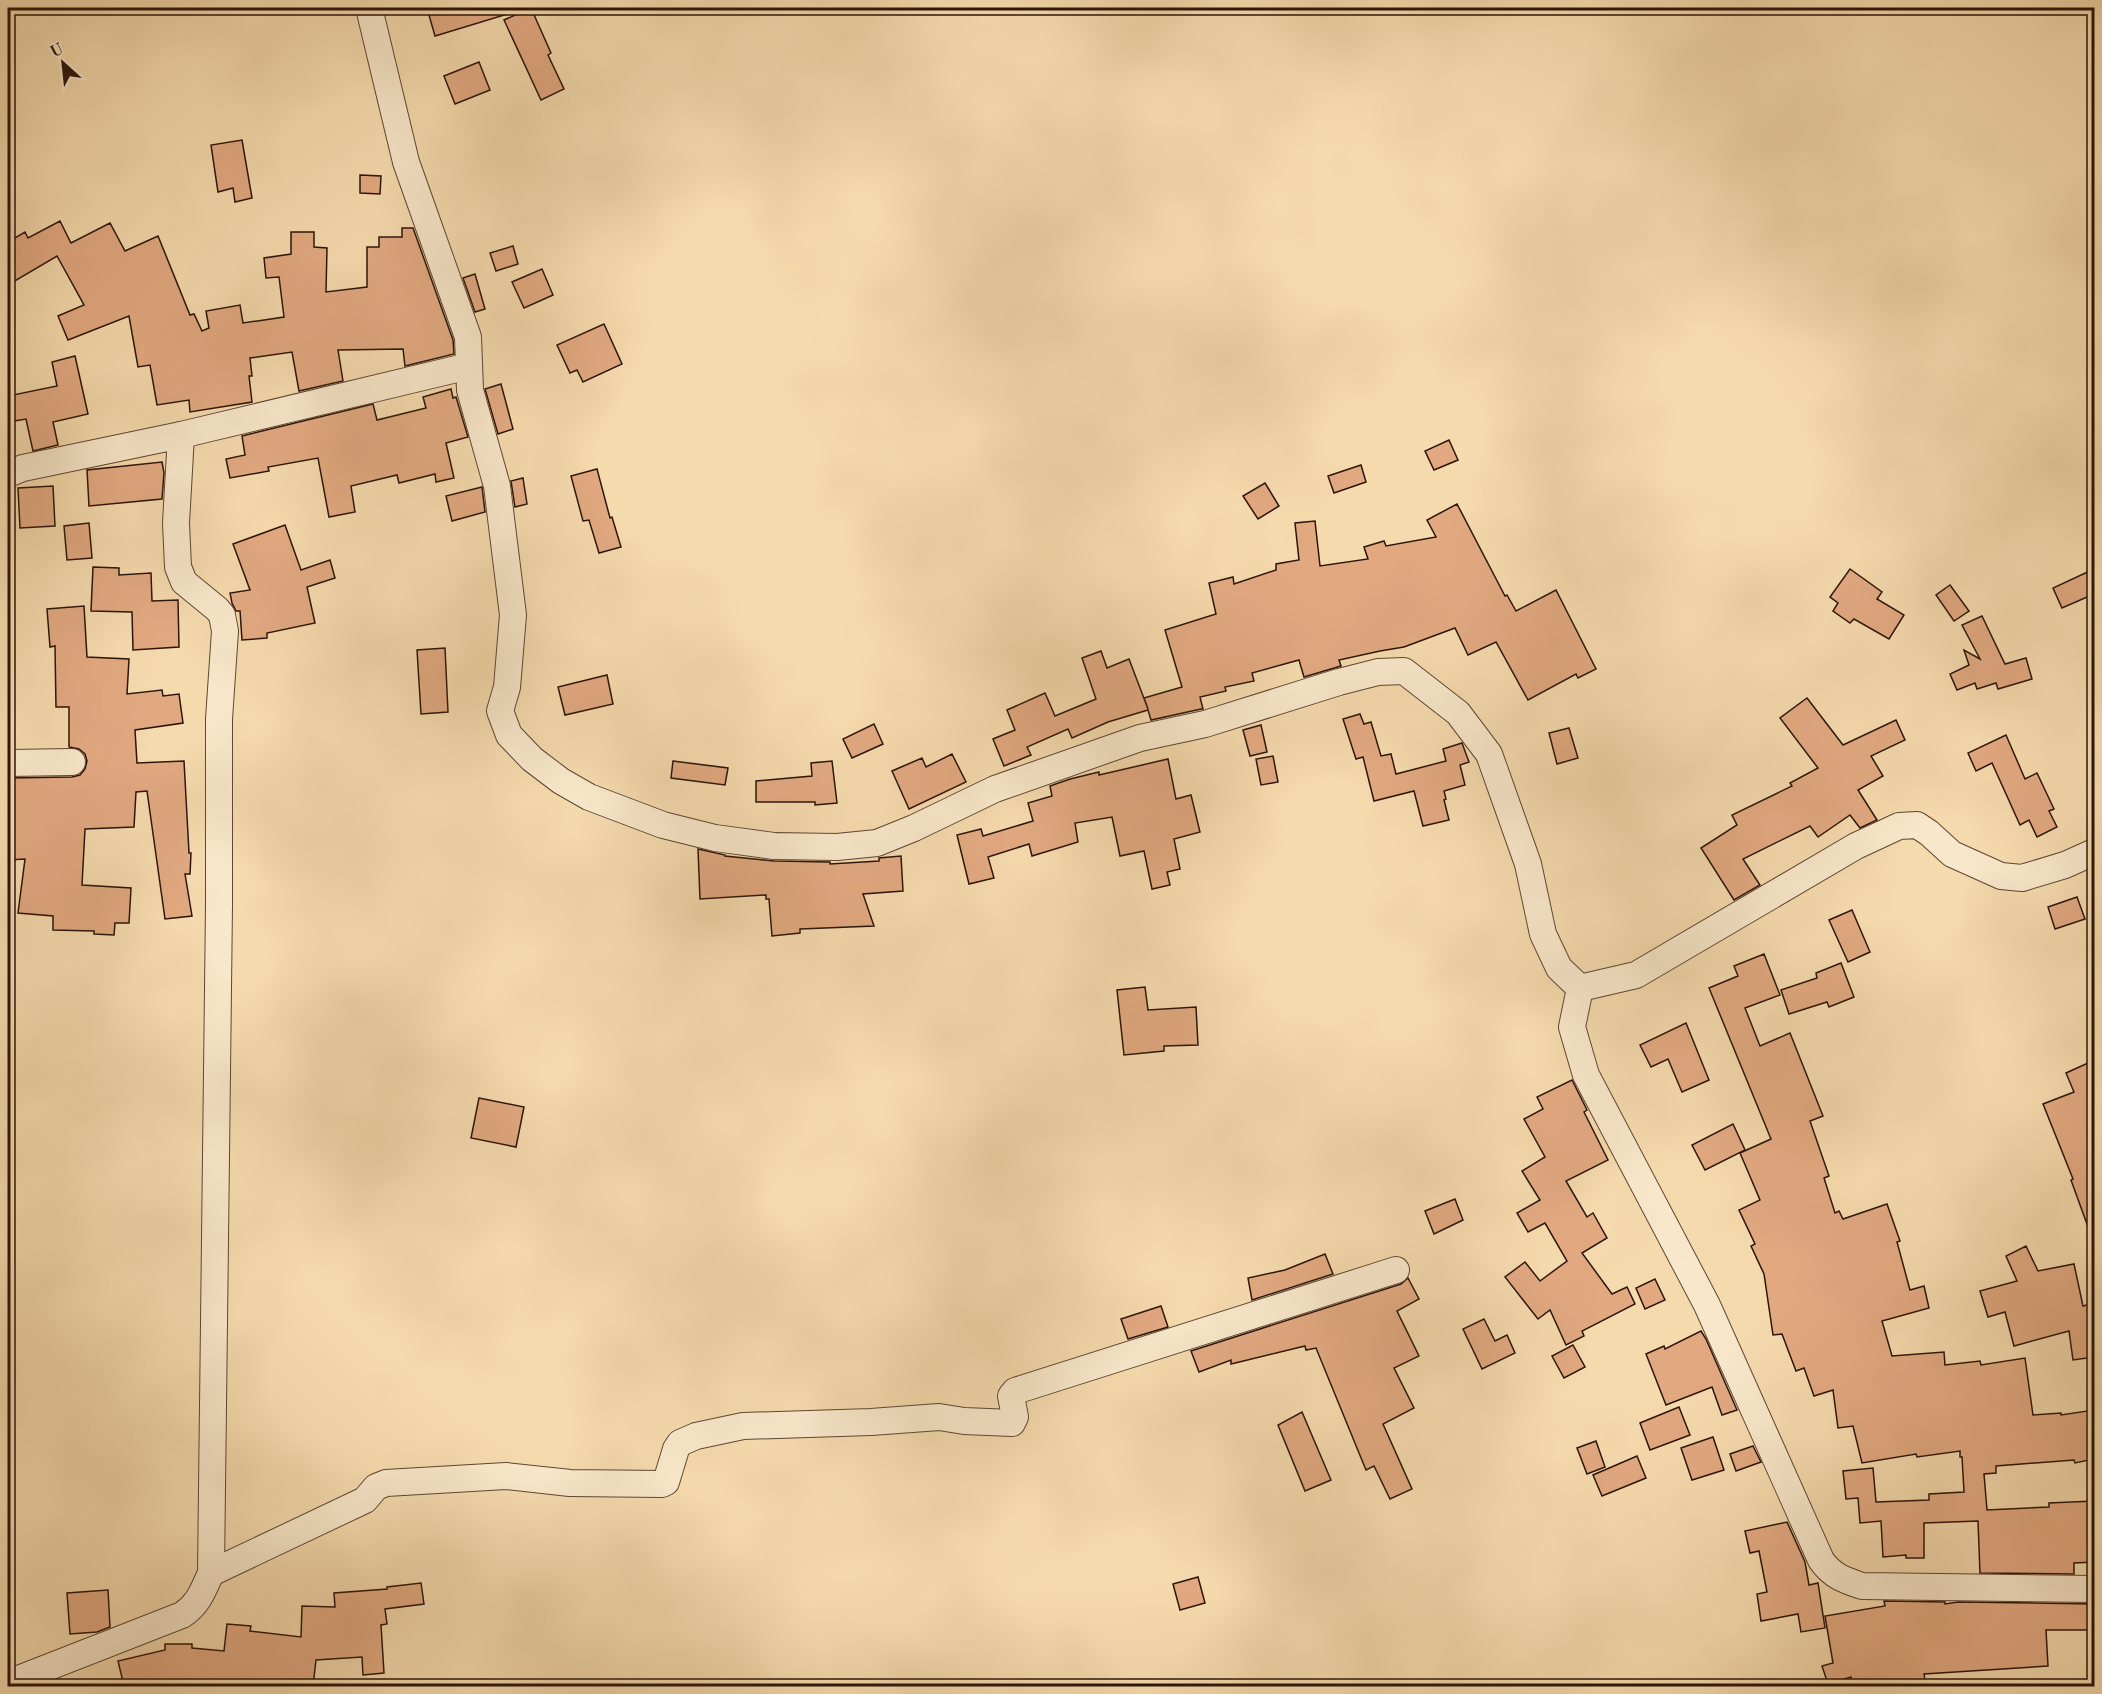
<svg xmlns="http://www.w3.org/2000/svg" width="2102" height="1694" font-family="'Old Standard TT',serif">
	<style>
		.building { fill: #e2a981; stroke: #2b150a; stroke-width: 1.5 }
		.lines { fill: none; stroke-linecap: round; stroke-linejoin: round }
		.minor-casing { stroke: #5e4633; stroke-width: 28 }
		.minor { stroke: #f8e7ca; stroke-width: 26 }
	</style>
	<rect width="100%" height="100%" fill="#f5daad"/>
	<filter id="stains"><feTurbulence type="fractalNoise" baseFrequency=".00333" numOctaves="4"/><feColorMatrix values="0 0 0 0 .2 0 0 0 0 .09 0 0 0 0 .02 0 0 0 .5 -.17"/></filter>
	<radialGradient id="worn" r=".72"><stop offset=".6" stop-color="#630" stop-opacity="0"/><stop offset="1" stop-color="#630" stop-opacity=".3"/></radialGradient>
	<g class="building">
		<polygon points="427,8 513,8 514,12 435,36"/>
		<polygon points="531,8 551,53 548,55 564,89 541,100 504,20"/>
		<polygon points="479,62 490,90 455,104 444,76"/>
		<polygon points="242,140 252,198 235,202 233,188 218,192 211,145"/>
		<polygon points="360,175 381,176 380,194 360,193"/>
		<polygon points="60,221 71,243 110,223 125,251 158,236 190,315 194,314 202,331 209,328 206,311 240,305 243,323 284,317 279,277 266,278 264,258 291,254 291,232 314,232 314,247 327,248 326,292 367,287 367,247 379,247 379,237 402,237 402,228 413,228 453,340 454,354 405,366 403,349 338,350 343,381 299,391 292,352 250,358 252,376 249,376 252,402 190,412 189,400 157,405 150,365 138,367 129,316 68,340 58,316 84,305 57,256 8,285 8,242 25,232 28,238"/>
		<polygon points="513,246 518,264 496,271 490,253"/>
		<polygon points="542,269 553,295 524,308 512,282"/>
		<polygon points="475,274 485,309 475,312 463,278"/>
		<polygon points="604,324 622,364 583,382 577,370 570,373 557,345"/>
		<polygon points="75,356 88,414 53,422 58,445 33,451 26,419 8,422 8,396 57,386 52,362"/>
		<polygon points="501,384 513,429 498,434 485,389"/>
		<polygon points="451,389 453,398 456,397 468,437 446,443 454,478 436,482 435,474 399,483 397,475 351,486 355,512 329,517 318,458 268,467 269,471 230,478 226,459 245,455 242,436 373,404 377,420 426,408 423,397"/>
		<polygon points="1449,440 1458,460 1434,470 1425,451"/>
		<polygon points="162,462 164,473 162,499 89,506 87,470"/>
		<polygon points="1361,465 1366,482 1334,493 1328,476"/>
		<polygon points="597,469 610,518 612,517 621,547 599,553 589,520 583,521 571,476"/>
		<polygon points="523,478 527,504 515,507 511,481"/>
		<polygon points="1265,483 1279,506 1258,519 1243,496"/>
		<polygon points="53,486 55,526 20,528 18,488"/>
		<polygon points="482,487 485,512 452,521 446,496"/>
		<polygon points="1457,504 1505,596 1507,595 1516,611 1556,590 1596,669 1578,678 1576,674 1528,700 1496,642 1468,655 1455,628 1404,647 1380,651 1339,660 1341,666 1304,677 1299,660 1252,673 1254,681 1225,687 1226,691 1200,697 1203,709 1201,709 1151,720 1148,710 1108,722 1072,738 1068,729 1027,747 1031,755 1004,766 993,739 1015,730 1007,710 1045,693 1055,716 1096,699 1082,658 1101,651 1107,668 1129,659 1148,709 1144,698 1182,687 1165,630 1216,614 1209,583 1233,577 1234,584 1276,570 1276,564 1299,560 1295,523 1315,521 1320,566 1368,559 1364,547 1384,541 1386,546 1436,537 1427,520"/>
		<polygon points="89,523 92,558 67,560 64,526"/>
		<polygon points="285,525 301,570 330,560 335,578 307,587 315,623 267,633 267,638 242,640 240,611 236,611 232,603 230,593 250,590 233,544"/>
		<polygon points="93,567 119,568 119,575 151,573 152,601 178,600 179,647 133,650 132,612 91,611"/>
		<polygon points="1850,569 1882,592 1877,599 1904,615 1889,639 1854,619 1850,623 1833,611 1838,603 1830,597"/>
		<polygon points="2094,569 2094,594 2062,608 2053,588"/>
		<polygon points="1950,585 1969,611 1954,621 1936,595"/>
		<polygon points="84,606 87,657 129,659 127,694 162,690 163,696 179,694 183,723 135,730 137,763 184,761 189,853 191,853 190,874 185,874 192,916 165,919 147,791 136,792 134,827 85,829 82,885 131,888 129,923 115,923 114,935 94,934 94,931 53,930 53,916 18,913 25,859 8,860 8,778 72,777 80,775 85,769 87,761 85,754 79,749 69,747 69,707 56,707 55,646 50,647 47,609"/>
		<polygon points="1982,616 2005,664 2026,658 2032,679 1998,689 1996,683 1977,689 1975,683 1957,690 1950,674 1969,665 1964,650 1980,659 1962,625"/>
		<polygon points="445,648 448,712 421,714 417,650"/>
		<polygon points="607,675 613,704 565,715 558,687"/>
		<polygon points="1807,698 1843,745 1896,720 1905,740 1871,756 1883,776 1858,790 1877,820 1860,828 1850,815 1818,837 1810,826 1743,859 1760,885 1734,900 1701,848 1737,825 1732,815 1792,786 1790,783 1818,768 1780,718"/>
		<polygon points="1360,714 1364,724 1371,722 1381,756 1391,754 1396,774 1446,761 1443,749 1462,743 1469,762 1460,765 1465,785 1444,791 1446,799 1444,800 1449,820 1423,826 1414,791 1374,801 1363,757 1356,759 1343,719"/>
		<polygon points="874,724 883,744 852,758 843,739"/>
		<polygon points="1261,725 1267,752 1250,756 1243,730"/>
		<polygon points="1569,728 1578,758 1557,764 1549,733"/>
		<polygon points="2006,735 2025,779 2037,773 2054,809 2049,811 2057,827 2037,837 2029,820 2020,825 1992,763 1976,771 1968,753"/>
		<polygon points="952,754 966,782 909,809 892,771 922,758 926,767"/>
		<polygon points="1273,756 1278,782 1261,785 1256,759"/>
		<polygon points="1168,759 1176,799 1191,795 1200,832 1174,839 1180,869 1167,872 1170,885 1152,889 1144,851 1120,856 1112,817 1075,823 1078,842 1032,856 1029,844 988,857 994,878 969,884 957,835 981,829 983,836 1033,821 1028,803 1052,796 1050,786 1070,779 1099,772 1099,775"/>
		<polygon points="673,761 728,768 725,785 671,778"/>
		<polygon points="832,761 837,803 815,805 815,802 756,802 756,781 812,776 811,763"/>
		<polygon points="698,849 725,855 725,856 774,861 830,862 830,864 879,861 879,858 901,856 903,891 863,894 874,926 800,929 800,933 772,936 769,899 766,899 766,895 700,899"/>
		<polygon points="2077,897 2085,919 2055,929 2048,907"/>
		<polygon points="1852,910 1870,952 1848,962 1829,920"/>
		<polygon points="1764,954 1780,995 1745,1008 1760,1046 1790,1033 1823,1116 1810,1121 1829,1176 1824,1178 1835,1213 1839,1211 1843,1219 1887,1204 1900,1241 1897,1242 1910,1290 1924,1286 1929,1308 1882,1321 1892,1356 1944,1352 1945,1365 1980,1361 1981,1365 2025,1358 2033,1415 2061,1413 2061,1415 2094,1410 2094,1459 2075,1463 2074,1460 1996,1466 1996,1473 1984,1474 1987,1510 2049,1507 2049,1503 2094,1501 2094,1562 2074,1563 2074,1574 1980,1573 1978,1521 1924,1523 1924,1558 1906,1558 1906,1555 1883,1557 1881,1521 1860,1523 1858,1498 1846,1499 1843,1471 1873,1468 1876,1502 1929,1500 1929,1494 1964,1492 1962,1457 1960,1457 1960,1451 1917,1457 1916,1454 1862,1463 1853,1426 1838,1428 1833,1390 1814,1396 1804,1368 1796,1371 1782,1334 1773,1335 1764,1274 1751,1246 1755,1244 1739,1210 1760,1200 1740,1153 1771,1139 1709,988 1738,976 1734,966"/>
		<polygon points="1841,963 1854,997 1829,1007 1827,1002 1789,1014 1781,990 1817,978 1816,973"/>
		<polygon points="1145,987 1148,1010 1196,1007 1198,1045 1164,1046 1164,1051 1124,1055 1117,990"/>
		<polygon points="1686,1023 1709,1080 1682,1092 1668,1059 1651,1067 1640,1045"/>
		<polygon points="2088,1063 2094,1078 2094,1237 2092,1238 2071,1180 2073,1179 2043,1104 2074,1092 2066,1073"/>
		<polygon points="1572,1080 1587,1110 1584,1112 1608,1160 1566,1181 1587,1217 1593,1213 1607,1238 1582,1253 1612,1294 1627,1287 1635,1304 1582,1331 1584,1336 1566,1345 1550,1310 1538,1319 1505,1277 1525,1262 1540,1281 1567,1261 1545,1223 1528,1232 1517,1213 1540,1200 1522,1171 1545,1157 1524,1119 1543,1109 1537,1097"/>
		<polygon points="479,1098 524,1107 516,1147 471,1138"/>
		<polygon points="1733,1124 1745,1150 1705,1170 1692,1145"/>
		<polygon points="1455,1199 1463,1220 1434,1234 1425,1211"/>
		<polygon points="2026,1246 2038,1271 2074,1264 2083,1306 2094,1303 2094,1357 2073,1360 2069,1331 2014,1346 2005,1312 1988,1317 1980,1291 2017,1281 2006,1256"/>
		<polygon points="1325,1254 1333,1274 1252,1300 1248,1278 1285,1270"/>
		<polygon points="1408,1278 1419,1299 1397,1311 1419,1356 1394,1368 1414,1408 1383,1424 1412,1489 1390,1499 1374,1466 1366,1470 1316,1348 1306,1350 1305,1346 1231,1364 1231,1360 1199,1372 1191,1351 1401,1284"/>
		<polygon points="1655,1279 1665,1300 1645,1309 1636,1288"/>
		<polygon points="1161,1306 1168,1327 1128,1339 1121,1319"/>
		<polygon points="1484,1319 1495,1341 1507,1335 1515,1353 1482,1369 1463,1329"/>
		<polygon points="1701,1331 1706,1339 1737,1410 1722,1415 1712,1387 1666,1405 1646,1354 1664,1346 1665,1349"/>
		<polygon points="1573,1345 1585,1367 1564,1378 1552,1356"/>
		<polygon points="1679,1407 1690,1435 1650,1450 1640,1423"/>
		<polygon points="1302,1412 1331,1480 1305,1491 1278,1425"/>
		<polygon points="1713,1437 1724,1470 1692,1480 1681,1448"/>
		<polygon points="1596,1441 1605,1467 1587,1474 1577,1448"/>
		<polygon points="1753,1446 1761,1462 1736,1471 1730,1454"/>
		<polygon points="1637,1456 1646,1478 1602,1496 1593,1475"/>
		<polygon points="1787,1522 1805,1562 1809,1585 1818,1583 1825,1628 1801,1632 1798,1614 1761,1621 1757,1594 1767,1592 1759,1551 1750,1553 1745,1531"/>
		<polygon points="1198,1577 1205,1603 1180,1610 1173,1584"/>
		<polygon points="421,1583 424,1604 385,1609 387,1624 381,1625 384,1673 363,1675 362,1657 316,1660 313,1686 290,1686 245,1682 245,1686 124,1686 118,1661 165,1650 165,1644 192,1644 192,1648 224,1651 227,1624 251,1626 250,1631 301,1637 302,1606 335,1607 334,1593 387,1589 387,1587"/>
		<polygon points="108,1590 110,1627 97,1632 70,1634 67,1593"/>
		<polygon points="1884,1601 1945,1602 1945,1604 1958,1602 2094,1604 2094,1630 2046,1630 2048,1666 1924,1674 1926,1686 1853,1686 1851,1677 1828,1684 1822,1666 1833,1663 1825,1616 1885,1606"/>
	</g>
	<g class="lines">
		<g class="minor-casing">
			<g id="minor">
				<polyline points="369,8 406,162 468,337 470,390 497,486 513,615 507,687 500,711 509,735 532,759 561,781 589,797 663,825 715,838 774,846 837,847 877,843 914,828 995,789 1140,738 1205,724 1339,682 1378,672 1404,671 1458,713 1489,754 1528,864 1543,934 1559,968 1580,988 1636,975 1856,846 1899,826 1917,825 1929,833 1952,854 2001,876 2022,878 2065,865 2094,852"/>
				<polyline points="8,474 23,468 181,435 469,366"/>
				<polyline points="8,763 72,762"/>
				<path d="M1580,988L1572,1027L1586,1075L1707,1305L1821,1560C1832,1576 1844,1580 1862,1586L2094,1589"/>
				<polyline points="211,1573 365,1500 376,1487 386,1483 506,1476 570,1483 662,1484 666,1482 676,1449 680,1443 696,1436 743,1426 871,1422 939,1417 964,1421 1012,1423 1015,1417 1011,1396 1015,1391 1396,1270"/>
				<path d="M8,1683L182,1615C199,1604 203,1590 211,1573L219,905V719L225,631L222,615L217,609L184,582L178,567L176,523L181,435"/>
			</g>
		</g>
		<use href="#minor" class="minor"/>
	</g>
	<rect width="2102" height="1694" fill="none" stroke="#f5daad" stroke-width="30"/>
	<rect x="9" y="9" width="2084" height="1676" fill="none" stroke="#2b150a" stroke-width="3"/>
	<rect x="15" y="15" width="2072" height="1664" fill="none" stroke="#2b150a" stroke-width="1.5"/>
	<g transform="translate(63 63) rotate(333)" stroke="#f8e7ca" stroke-width="4.5" paint-order="stroke">
	<path d="M0-4.5L10 22L0 15L-10 22Z" fill="#2b150a"/>
	<text y="-9" font-size="16" font-weight="bold" text-anchor="middle" fill="#2b150a">U</text>
	</g>
	<rect width="100%" height="100%" filter="url(#stains)"/>
	<rect width="100%" height="100%" fill="url(#worn)"/>
</svg>
